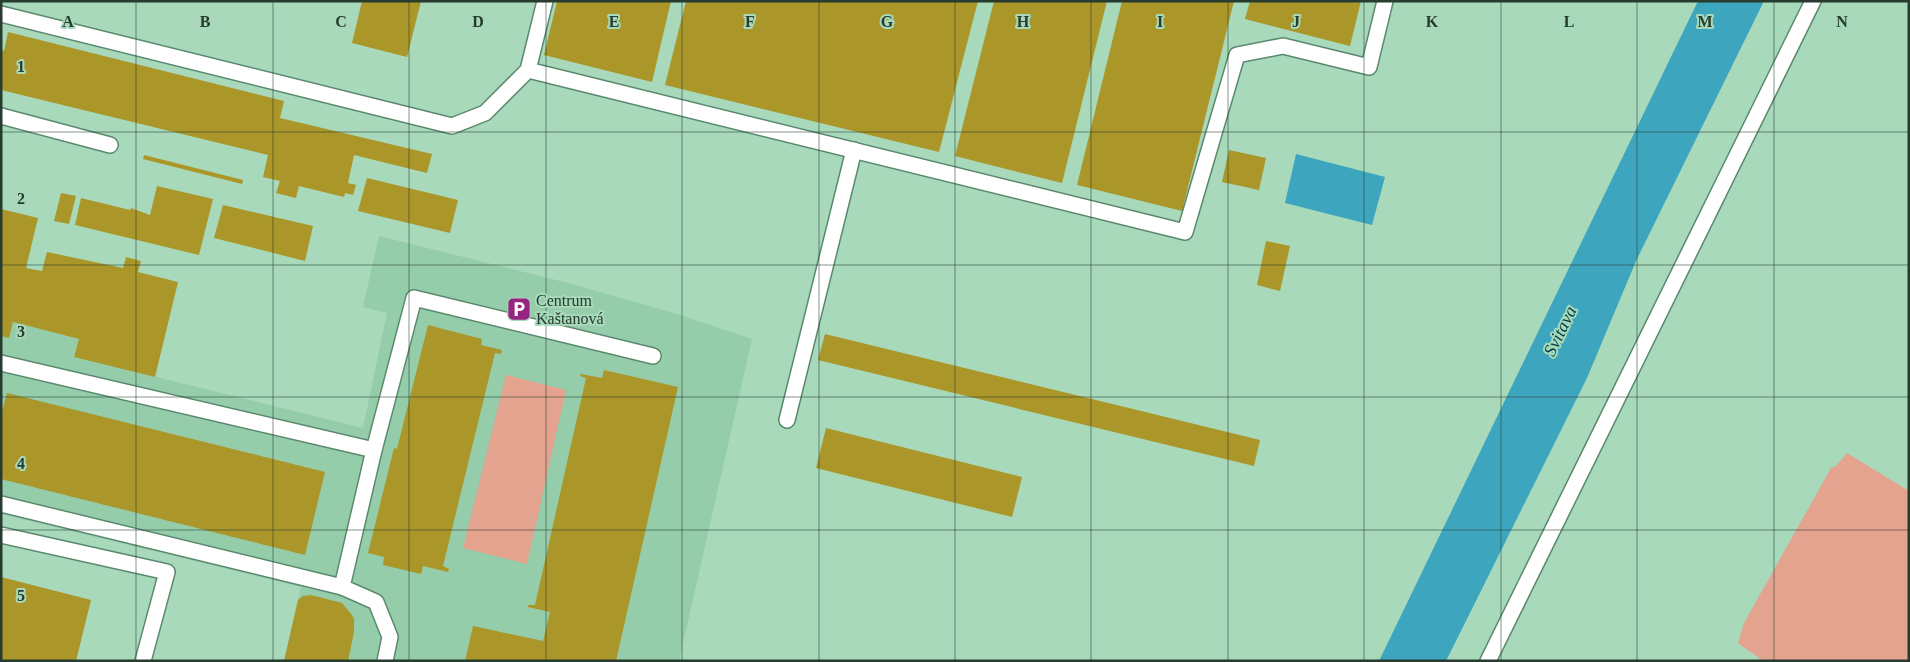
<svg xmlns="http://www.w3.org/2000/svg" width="1910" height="662" font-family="Georgia,serif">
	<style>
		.built { fill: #95cdab }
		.green { fill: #e4a38f }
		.water { fill: #3ea5bf }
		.building { fill: #ab9629 }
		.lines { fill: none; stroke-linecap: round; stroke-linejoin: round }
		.service-casing { stroke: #5a896d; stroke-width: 18 }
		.service { stroke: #fff; stroke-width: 15 }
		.grid { fill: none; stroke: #273b2f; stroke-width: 1; stroke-opacity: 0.55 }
		.labels { text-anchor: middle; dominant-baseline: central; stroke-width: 4; stroke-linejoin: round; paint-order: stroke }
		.poi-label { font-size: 16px; fill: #273b2f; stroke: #a7d9ba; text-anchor: start }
		.water-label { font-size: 18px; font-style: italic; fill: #003f4c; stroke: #a7d9ba }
		.grid-label { font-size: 16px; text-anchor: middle; font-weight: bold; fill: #273b2f; stroke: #a7d9ba; stroke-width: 4; stroke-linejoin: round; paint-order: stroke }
	</style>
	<rect width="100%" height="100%" fill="#a7d9ba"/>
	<polygon class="built" points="379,236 564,282 674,313 752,339 679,661 284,661 301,587 1,514 1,336 9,337 13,322 79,339 75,357 363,428 387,313 363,307"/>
	<g class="green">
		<polygon points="506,375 566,390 527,564 463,548"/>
		<polygon points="1847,453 1909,491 1909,661 1763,661 1738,643 1744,623 1831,468 1836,466"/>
	</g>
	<g class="water">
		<polygon points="1698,1 1764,1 1636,261 1587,378 1446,661 1379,661"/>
		<polygon points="1296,154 1385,177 1372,225 1285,203"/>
	</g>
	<g class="building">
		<polygon points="362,1 421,1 407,57 352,43"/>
		<polygon points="557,1 671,1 652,82 544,55"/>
		<polygon points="686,1 978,1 939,152 665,85"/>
		<polygon points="994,1 1107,1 1062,183 955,156"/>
		<polygon points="1122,1 1234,1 1182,211 1077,185"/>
		<polygon points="1250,1 1361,1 1350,46 1245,19"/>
		<polygon points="8,32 284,101 280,118 432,154 427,173 354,155 348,183 356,185 353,195 345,193 344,197 299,186 296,198 276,193 280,181 263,177 268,155 1,90 1,50 4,51"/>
		<polygon points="1229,150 1266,158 1259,190 1222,182"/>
		<polygon points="144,155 243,180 242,184 143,159"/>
		<polygon points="367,178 458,200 450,233 358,211"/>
		<polygon points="157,186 213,199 199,255 75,225 81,198 130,210 131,208 150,215"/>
		<polygon points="61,193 76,196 69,224 54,221"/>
		<polygon points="223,205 313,226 305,261 214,238"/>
		<polygon points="1,209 38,218 26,268 42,271 47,252 123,268 126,257 141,261 138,272 178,282 155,377 74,357 79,339 13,322 9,338 1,336"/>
		<polygon points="1266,241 1290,246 1280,291 1257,285"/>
		<polygon points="428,325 482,339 481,345 502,350 501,354 495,353 443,566 449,569 448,572 423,566 421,574 383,565 384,557 368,553 394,448 397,449"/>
		<polygon points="825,334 1260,440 1254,466 818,360"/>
		<polygon points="604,370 678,387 616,661 465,661 473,626 543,641 550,612 528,607 528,605 535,605 586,378 580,376 581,374 602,378"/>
		<polygon points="7,393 325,472 305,555 1,479 1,415"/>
		<polygon points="826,428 1022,477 1012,517 816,468"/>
		<polygon points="1,577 91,600 76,661 1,661"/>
		<polygon points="311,595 342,603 352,615 354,619 354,632 348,661 284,661 298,600 303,596"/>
	</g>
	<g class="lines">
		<g class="service-casing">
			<g id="service">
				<polyline points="1,14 452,126 485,113 528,70 545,1"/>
				<polyline points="528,70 1185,232 1237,55 1283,46 1369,67 1385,1"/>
				<polyline points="1,116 110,145"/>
				<polyline points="1,363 374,450"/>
				<polyline points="787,420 854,150"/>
				<polyline points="1,504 342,587"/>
				<polyline points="1,535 167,572 143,661"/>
				<polyline points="385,661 390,637 376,602 342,587 374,450 414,298 653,356"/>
				<polyline points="1488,661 1813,1"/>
			</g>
		</g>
		<use href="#service" class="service"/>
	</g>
	<path class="grid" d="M136,1V661M273,1V661M409,1V661M546,1V661M682,1V661M819,1V661M955,1V661M1091,1V661M1228,1V661M1364,1V661M1501,1V661M1637,1V661M1774,1V661M1,132H1909M1,265H1909M1,397H1909M1,530H1909"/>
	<defs>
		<g id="parking-square" transform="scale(1.25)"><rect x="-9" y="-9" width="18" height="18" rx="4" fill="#982481" stroke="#a7d9ba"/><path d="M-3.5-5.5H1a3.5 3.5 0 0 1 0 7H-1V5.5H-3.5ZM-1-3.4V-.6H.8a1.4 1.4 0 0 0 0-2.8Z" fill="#fff"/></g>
	</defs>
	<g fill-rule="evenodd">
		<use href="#parking-square" x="519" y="309"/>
	</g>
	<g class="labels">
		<g class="poi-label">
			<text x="536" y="300">Centrum<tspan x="536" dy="18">Kaštanová</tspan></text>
		</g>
		<g class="water-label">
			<text transform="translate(1560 331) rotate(-64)">Svitava</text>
		</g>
	</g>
	<g class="grid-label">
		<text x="68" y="27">A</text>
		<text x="205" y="27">B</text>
		<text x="341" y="27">C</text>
		<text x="478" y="27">D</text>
		<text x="614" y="27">E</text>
		<text x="750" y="27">F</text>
		<text x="887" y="27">G</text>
		<text x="1023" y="27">H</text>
		<text x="1160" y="27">I</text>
		<text x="1296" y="27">J</text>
		<text x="1432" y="27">K</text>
		<text x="1569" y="27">L</text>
		<text x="1705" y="27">M</text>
		<text x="1842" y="27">N</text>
		<text x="21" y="72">1</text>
		<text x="21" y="204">2</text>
		<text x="21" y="337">3</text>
		<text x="21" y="469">4</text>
		<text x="21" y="601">5</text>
	</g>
	<rect width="1910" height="662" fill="none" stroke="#273b2f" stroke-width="5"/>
</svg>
